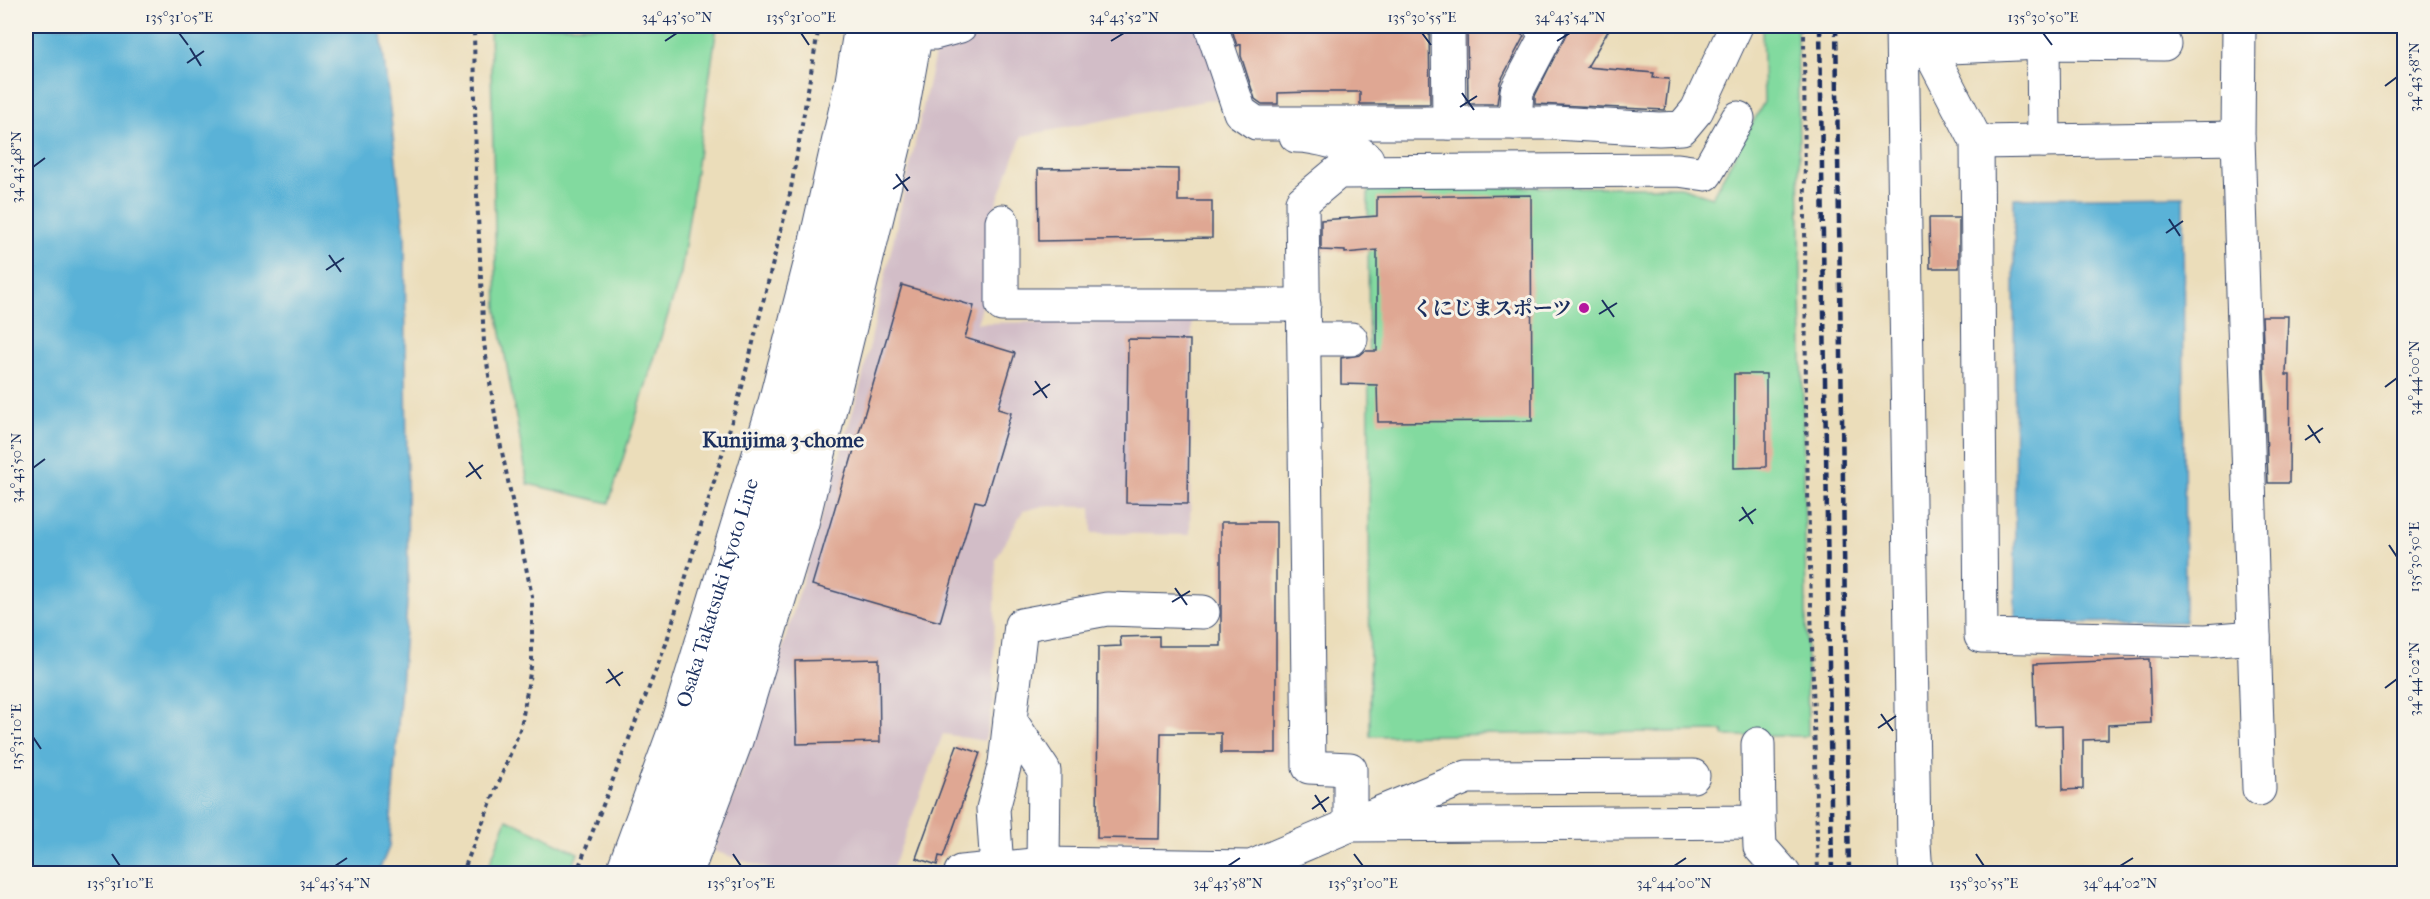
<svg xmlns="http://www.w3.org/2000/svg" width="2430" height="899" font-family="'IM FELL French Canon','Noto Serif JP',serif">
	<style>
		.industrial { fill: #d2bdc7 }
		.green { fill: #82da9f; stroke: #4e847e; stroke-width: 1.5 }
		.water { fill: #5ab2d7; stroke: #3a709a; stroke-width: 1.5 }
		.building { fill: #dfa793 }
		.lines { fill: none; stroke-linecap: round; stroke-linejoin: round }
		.minor-casing { stroke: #3a496c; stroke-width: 35 }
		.major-casing { stroke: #3a496c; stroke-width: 35 }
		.path { stroke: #3a496c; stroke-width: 4; stroke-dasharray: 4.5 4.5; stroke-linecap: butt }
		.minor { stroke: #fff; stroke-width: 33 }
		.major { stroke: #fff; stroke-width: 33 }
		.rail { stroke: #1b2f5e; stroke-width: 4.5; stroke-dasharray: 9 4.5; stroke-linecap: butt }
		.ticks { fill: none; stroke: #1b2f5e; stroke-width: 2 }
		.poi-dot { fill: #b5179e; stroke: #f7f3e8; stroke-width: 2 }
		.labels { text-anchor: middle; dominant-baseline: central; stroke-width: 6; stroke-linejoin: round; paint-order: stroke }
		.poi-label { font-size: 20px; font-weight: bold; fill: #1b2f5e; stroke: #f7f3e8; text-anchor: end }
		.street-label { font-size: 20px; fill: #1b2f5e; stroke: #f7f3e8 }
		.neighbourhood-label { font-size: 21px; font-weight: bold; fill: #1b2f5e; stroke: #f7f3e8 }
		.neatline { fill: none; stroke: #1b2f5e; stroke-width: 2 }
		.ticks-label { font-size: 15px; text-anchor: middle; fill: #1b2f5e }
	</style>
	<rect width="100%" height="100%" fill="#f7f3e8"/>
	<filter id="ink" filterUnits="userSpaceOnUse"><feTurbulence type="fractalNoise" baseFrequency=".0167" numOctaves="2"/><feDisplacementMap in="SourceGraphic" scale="12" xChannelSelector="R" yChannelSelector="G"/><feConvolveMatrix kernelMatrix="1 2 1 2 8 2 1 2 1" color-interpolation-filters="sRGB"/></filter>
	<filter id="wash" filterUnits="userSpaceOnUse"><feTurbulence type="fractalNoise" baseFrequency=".008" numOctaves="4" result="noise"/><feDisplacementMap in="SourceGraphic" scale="24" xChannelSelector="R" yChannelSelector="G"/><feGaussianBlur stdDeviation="1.35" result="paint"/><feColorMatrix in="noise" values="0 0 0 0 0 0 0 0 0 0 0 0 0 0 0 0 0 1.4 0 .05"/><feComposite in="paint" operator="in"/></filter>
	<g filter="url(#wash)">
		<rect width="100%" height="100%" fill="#ebddba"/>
		<polygon class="industrial" points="988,26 1200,26 1225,97 1022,136 992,215 986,295 977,323 1192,320 1190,535 1092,533 1091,507 1043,506 1023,511 996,559 993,704 985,741 943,734 891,873 780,873 714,851 766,704 861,384 937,45"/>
		<g class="green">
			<polygon points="490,26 717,26 681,273 609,503 528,484 497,311"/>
			<polygon points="1762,26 1797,26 1808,736 1724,736 1724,731 1370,736 1368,187 1681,187 1712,197 1764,102"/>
			<polygon points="507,819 578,853 570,873 486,873"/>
		</g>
		<g class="water">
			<polygon points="26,26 380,26 405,236 408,591 389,847 378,873 26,873"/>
			<polygon points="2183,196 2185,622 2015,623 2014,198"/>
		</g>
		<g id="blocks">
			<g class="building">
				<polygon points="1231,26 1429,26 1430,104 1360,104 1360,92 1311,92 1278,93 1278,104 1262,104 1255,99 1241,56 1241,44 1237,46"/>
				<polygon points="1467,26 1521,26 1517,32 1524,36 1500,82 1497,104 1468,104"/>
				<polygon points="1570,26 1611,26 1587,67 1654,73 1653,78 1669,79 1665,110 1535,104 1535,96"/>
				<polygon points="1125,168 1178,169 1178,201 1212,201 1212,238 1039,241 1038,169"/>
				<polygon points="1531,195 1532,421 1378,422 1377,385 1341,384 1341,358 1360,355 1365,351 1377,351 1377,250 1345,253 1345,251 1321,250 1321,220 1377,216 1377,197"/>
				<polygon points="1929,218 1959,218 1959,268 1930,268"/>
				<polygon points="902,285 974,306 965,338 1015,353 998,409 1011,413 984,503 975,501 940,622 812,585 847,467 849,467"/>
				<polygon points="2262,316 2288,316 2286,375 2290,375 2289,483 2268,483"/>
				<polygon points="1128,339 1190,340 1188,504 1126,503"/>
				<polygon points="1734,374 1766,374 1766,467 1734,468"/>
				<polygon points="1221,522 1276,522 1276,753 1221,753 1221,733 1161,733 1159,839 1097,838 1098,647 1121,646 1120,637 1159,636 1159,646 1221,646"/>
				<polygon points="879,659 880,742 797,744 795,661"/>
				<polygon points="2149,659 2151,723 2108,725 2108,739 2083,740 2083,789 2063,790 2062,726 2036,727 2034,664"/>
				<polygon points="957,745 980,753 943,857 939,856 937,865 916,858"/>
			</g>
		</g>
	</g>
	<g filter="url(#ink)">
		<use href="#blocks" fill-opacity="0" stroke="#3a496c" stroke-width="1.5"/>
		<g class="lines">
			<g class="minor-casing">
				<g id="minor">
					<polyline points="1211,26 1240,112 1256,123 1555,123 1659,129 1682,128 1697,110 1736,26"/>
					<polyline points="1448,26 1449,123"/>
					<polyline points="1902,26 1914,844 1916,874"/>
					<polyline points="1924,26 1924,35 1928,48 1977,142 1981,636 2206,641 2254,637"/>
					<polyline points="2239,26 2238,138 2259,789"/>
					<polyline points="917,33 934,33 960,26"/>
					<polyline points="2043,43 2044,141"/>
					<polyline points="1928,48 2043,43 2164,44"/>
					<polyline points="1515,123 1517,91 1549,30 1540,26"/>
					<path d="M1296,136C1315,136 1353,145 1367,159V170"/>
					<polyline points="1977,142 2238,138"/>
					<polyline points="1002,221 1002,305 1304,305"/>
					<polyline points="1304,339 1351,339"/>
					<polyline points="1010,720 1044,771 1043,864"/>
					<polyline points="1693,776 1467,777 1350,825 1350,769 1309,767 1302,202 1338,172 1678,170 1706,174 1738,118"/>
					<polyline points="1759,822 1760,847 1784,874"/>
					<polyline points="997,868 993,809 1005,763 1021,625 1107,609 1203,612"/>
					<polyline points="686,874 736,741 802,523 899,127 917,26"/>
					<polyline points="961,874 961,872 1043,864 1251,867 1350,825 1759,822 1758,744"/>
				</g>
			</g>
			<g class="major-casing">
				<g id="major">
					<path id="s1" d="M622,874L677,724L775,402L816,241L852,81L861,26"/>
					<polyline points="655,874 707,733 809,390 883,71 888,26"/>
				</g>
			</g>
			<g class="path">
				<polyline points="1804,26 1806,413 1818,874"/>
				<polyline points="462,874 521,727 532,661 532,596 497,428 484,343 476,174 474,26"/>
				<polyline points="576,874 666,644 742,387 790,194 819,26"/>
			</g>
			<use href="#minor" class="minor"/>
			<use href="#major" class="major"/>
			<g class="rail">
				<polyline points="1820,26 1832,874"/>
				<polyline points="1836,26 1849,874"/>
			</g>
		</g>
	</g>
	<path class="ticks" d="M179,33L188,45M801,33L809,45M1422,33L1431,45M2043,33L2052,45M665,41L677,33M1111,41L1124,33M1557,41L1570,33M190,48L201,66M187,63L204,51M2385,86L2397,77M1462,93L1474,110M1460,107L1477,96M33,167L45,158M896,174L908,191M893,189L910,177M2169,219L2180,236M2166,233L2183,221M329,255L341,272M326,270L344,258M1602,300L1614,317M1599,314L1617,303M1035,381L1047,398M2385,387L2397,378M1033,395L1050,384M2308,425L2320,443M2305,440L2323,428M469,462L481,479M33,468L45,459M466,477L483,465M1742,507L1753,524M1739,521L1756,509M2389,545L2397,557M1175,588L1187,605M1172,602L1190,591M608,669L620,686M606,683L623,672M2385,688L2397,679M1881,714L1893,731M1878,728L1896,716M33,737L41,749M1315,795L1326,812M1312,809L1329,797M112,854L120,866M733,854L741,866M1354,854L1363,866M1976,854L1984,866M335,866L347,858M1228,866L1240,858M1674,866L1686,858M2120,866L2133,858"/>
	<circle class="poi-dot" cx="1584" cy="308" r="6"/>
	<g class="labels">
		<g class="poi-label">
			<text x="1572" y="308">くにじまスポーツ</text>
		</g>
		<g class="street-label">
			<text stroke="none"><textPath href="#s1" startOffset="297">Osaka Takatsuki Kyoto Line</textPath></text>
		</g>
		<g class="neighbourhood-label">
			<text x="783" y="440">Kunijima 3-chome</text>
		</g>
	</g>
	<rect width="2430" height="899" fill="none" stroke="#f7f3e8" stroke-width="66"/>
	<rect x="33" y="33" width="2364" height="833" class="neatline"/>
	<g class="ticks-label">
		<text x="179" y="22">135°31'05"E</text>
		<text x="677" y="22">34°43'50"N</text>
		<text x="801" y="22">135°31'00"E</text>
		<text x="1124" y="22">34°43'52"N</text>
		<text x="1422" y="22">135°30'55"E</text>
		<text x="1570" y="22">34°43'54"N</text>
		<text x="2043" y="22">135°30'50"E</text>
		<text transform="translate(2414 77) rotate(-90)" y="5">34°43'58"N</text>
		<text transform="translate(16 167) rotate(-90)" y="5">34°43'48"N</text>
		<text transform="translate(2414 378) rotate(-90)" y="5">34°44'00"N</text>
		<text transform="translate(16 468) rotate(-90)" y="5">34°43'50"N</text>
		<text transform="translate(2414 557) rotate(-90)" y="5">135°30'50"E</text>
		<text transform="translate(2414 679) rotate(-90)" y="5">34°44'02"N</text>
		<text transform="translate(16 737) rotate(-90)" y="5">135°31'10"E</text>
		<text x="120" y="888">135°31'10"E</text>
		<text x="335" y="888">34°43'54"N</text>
		<text x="741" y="888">135°31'05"E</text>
		<text x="1228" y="888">34°43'58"N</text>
		<text x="1363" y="888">135°31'00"E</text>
		<text x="1674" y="888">34°44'00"N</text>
		<text x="1984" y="888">135°30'55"E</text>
		<text x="2120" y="888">34°44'02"N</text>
	</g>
</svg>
